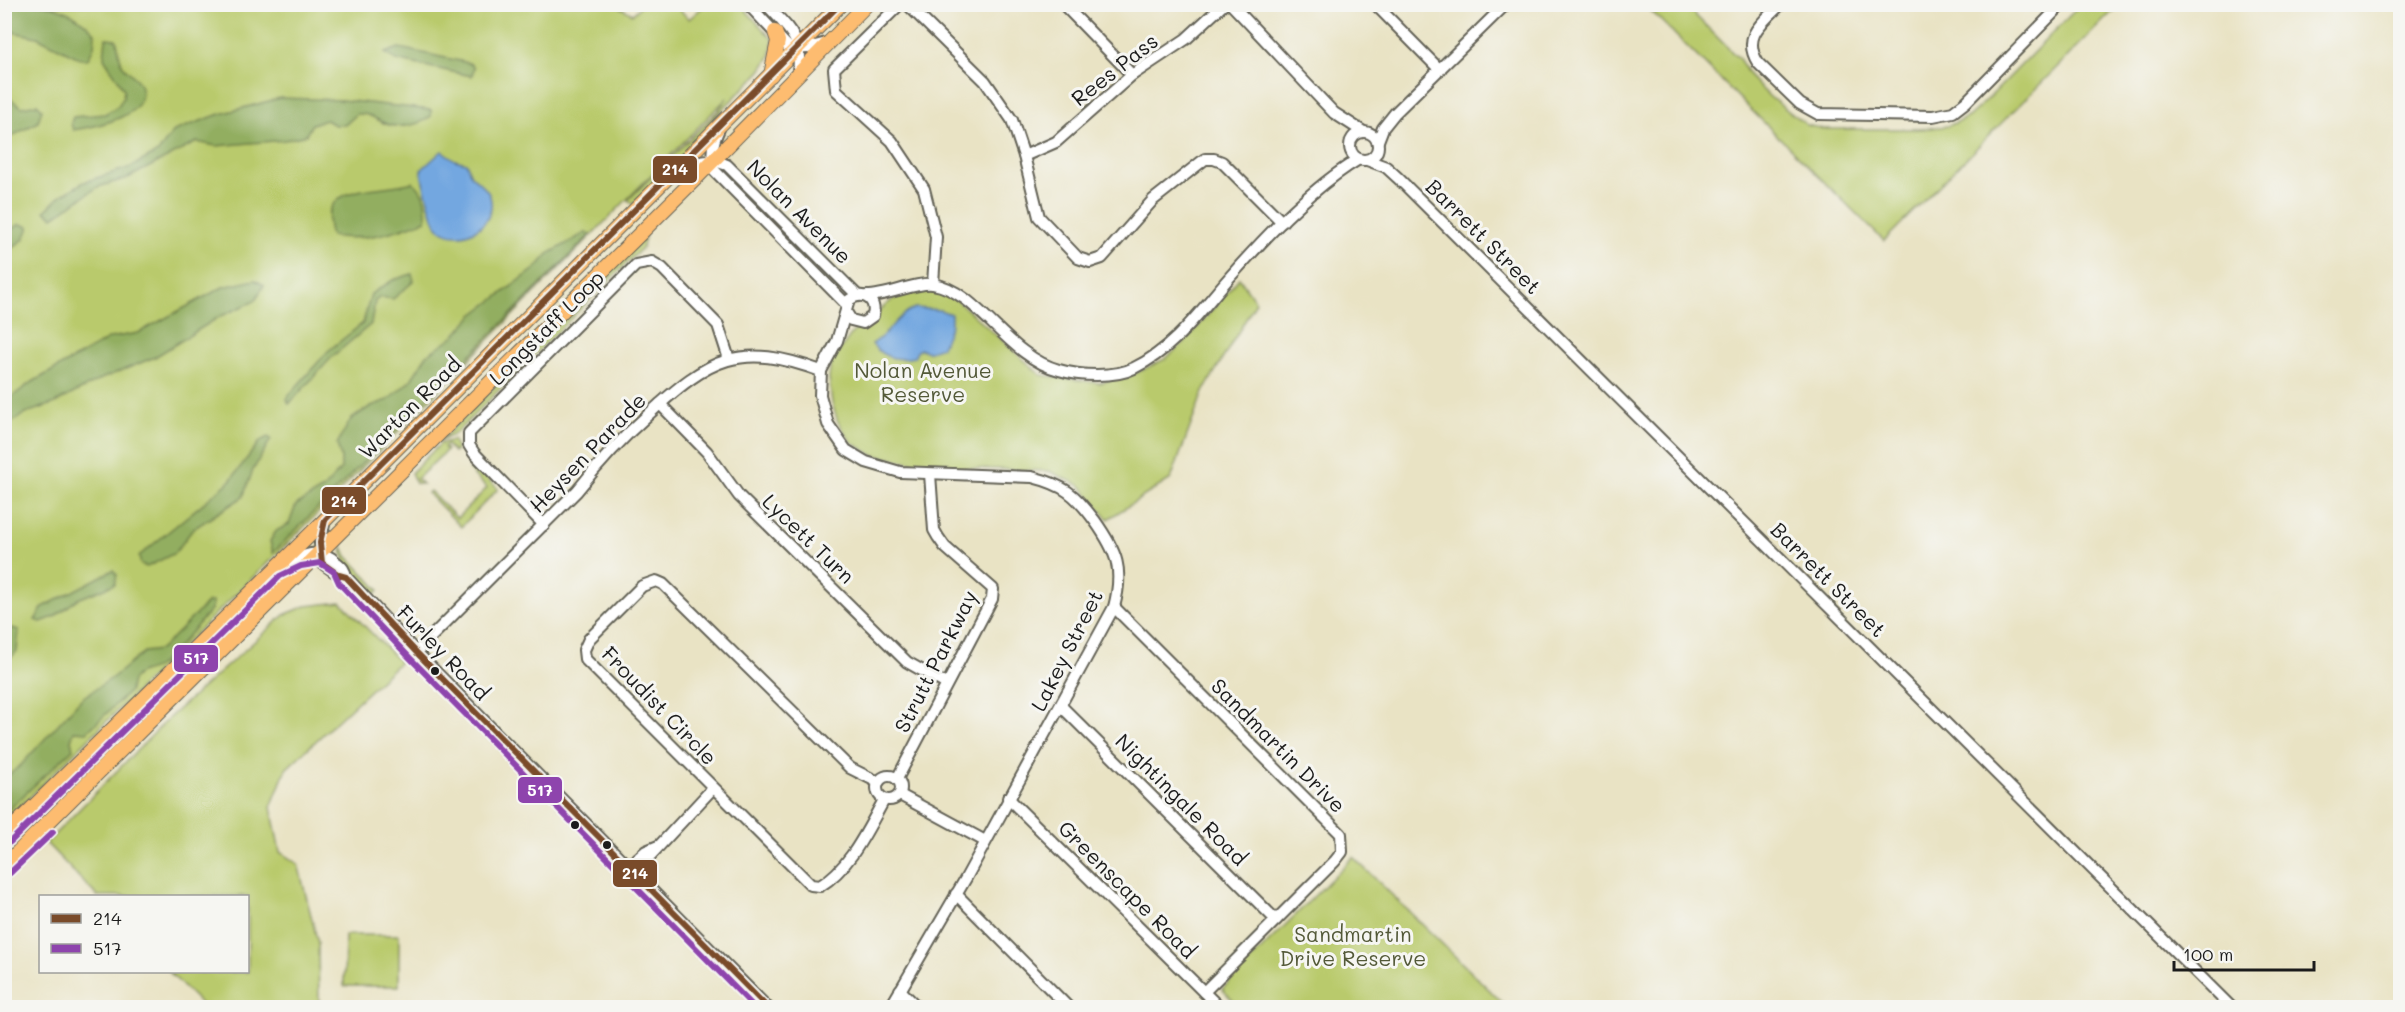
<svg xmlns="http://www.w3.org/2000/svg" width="2405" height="1012" font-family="Mali,sans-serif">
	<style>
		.green { fill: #b9ca6c; stroke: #6a7344; stroke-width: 1.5 }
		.forest { fill: #92ae60; stroke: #57653e; stroke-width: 1.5 }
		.water { fill: #73a7e0; stroke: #48627e; stroke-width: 1.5 }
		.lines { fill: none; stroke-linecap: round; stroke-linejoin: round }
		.minor-casing { stroke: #646257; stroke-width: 14 }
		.major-casing { stroke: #646257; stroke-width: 16 }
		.minor { stroke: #fff; stroke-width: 10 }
		.major { stroke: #fdbc6f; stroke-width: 14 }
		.bus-1-casing { stroke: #f6f6f2; stroke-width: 10 }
		.bus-2-casing { stroke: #f6f6f2; stroke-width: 10 }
		.bus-1 { stroke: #7a4b2a; stroke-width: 6 }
		.bus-2 { stroke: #8e44ad; stroke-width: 6 }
		.bus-dot { fill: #1c1c1c; stroke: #f6f6f2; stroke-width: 2 }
		.labels { text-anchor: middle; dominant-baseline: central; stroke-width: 6; stroke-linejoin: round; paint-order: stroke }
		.street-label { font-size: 21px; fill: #1c1c1c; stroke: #f6f6f2 }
		.park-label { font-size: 21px; fill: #535938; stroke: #f6f6f2 }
		.line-badge { stroke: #f6f6f2; stroke-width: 2 }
		.badge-label { font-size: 16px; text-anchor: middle; font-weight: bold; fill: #fff }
	</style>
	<rect width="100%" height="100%" fill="#f6f6f2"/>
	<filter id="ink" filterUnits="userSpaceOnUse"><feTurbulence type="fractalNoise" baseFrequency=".0167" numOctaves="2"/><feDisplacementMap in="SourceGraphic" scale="12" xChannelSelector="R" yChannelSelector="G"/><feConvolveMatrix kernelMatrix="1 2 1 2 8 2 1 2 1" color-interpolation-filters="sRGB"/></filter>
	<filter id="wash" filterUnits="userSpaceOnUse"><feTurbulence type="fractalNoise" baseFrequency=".008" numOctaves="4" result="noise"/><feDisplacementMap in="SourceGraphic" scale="24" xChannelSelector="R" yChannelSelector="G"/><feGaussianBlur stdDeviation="1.35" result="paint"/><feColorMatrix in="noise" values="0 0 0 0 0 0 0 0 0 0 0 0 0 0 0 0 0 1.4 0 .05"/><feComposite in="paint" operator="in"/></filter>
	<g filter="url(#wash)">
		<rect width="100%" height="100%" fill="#e9e3c4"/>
		<g class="green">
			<polygon points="613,4 633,14 641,5 674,4 689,19 705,5 741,5 773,40 770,57 761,71 712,120 684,154 633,204 628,200 718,111 727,98 301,530 5,821 5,5"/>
			<polygon points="1645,5 1685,5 1740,60 1750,77 1770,97 1807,125 1823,129 1921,129 1948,126 1968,117 1988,99 2080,5 2119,5 1884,241"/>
			<polygon points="645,237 643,247 456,433 439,442"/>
			<polygon points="1239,278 1256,302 1203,392 1171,479 1108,519 1081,486 1049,471 936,467 873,455 851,442 838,422 832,403 829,378 831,362 852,333 898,295 923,290 952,296 1041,375 1100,383 1136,373 1165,359 1186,341"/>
			<polygon points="453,440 457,450 454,452 447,445 444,447 447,450 417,479 422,484 416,483 411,473 440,444"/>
			<polygon points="474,465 498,489 461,527 428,493 430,491 457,518 487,488 469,470"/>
			<path d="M343,547L347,556L379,590L374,595C360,585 340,565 343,547Z"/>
			<polygon points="341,602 400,662 286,769 271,807 280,852 298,864 318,943 319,1007 204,1007 169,972 248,972 248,896 97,896 46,843 171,716 284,615 306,606"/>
			<polygon points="1353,857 1507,1007 1239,1007 1222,989"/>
			<polygon points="345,935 399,935 399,986 344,986"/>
		</g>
		<g class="forest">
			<path d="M5,4C43,4 66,2 95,33L94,46L88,59H81L37,37L13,32L5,21Z"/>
			<path d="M106,38L116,39C119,47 119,59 123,66C128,72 135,76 139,83C156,116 93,127 73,130L71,123L73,117L105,114L118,106L123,98L124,89L104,58Z"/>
			<polygon points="399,48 469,63 474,67 472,76 396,60 385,53"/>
			<polygon points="5,95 22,107 37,104 42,109 38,122 5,140"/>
			<path d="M280,98L342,100L431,110V116C421,125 402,128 389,125C376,121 372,113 357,114L345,125H335L326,120L312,124L306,135L285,140L216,146L197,142L128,178L98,187L53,217L45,211L60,196L84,182L131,167L158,152L174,131L217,115Z"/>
			<path d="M413,182C426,192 426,205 426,220C394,232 366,242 331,236C314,181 381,192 413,182Z"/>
			<polygon points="20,224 29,227 24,239 5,253 5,233"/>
			<polygon points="585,233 591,234 273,553 270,541 276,531 289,524 296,505 323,489 341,469 341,458 337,444 351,419 371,406 388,400 411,380 427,355 455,335 473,315 536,268 548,254"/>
			<polygon points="412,274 414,281 393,299 381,297 375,301 371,324 332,357 289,404 287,399 290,394 328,351 363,323 371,294 393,280"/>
			<polygon points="255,280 264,285 255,301 219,317 155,357 101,379 53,404 26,413 5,427 5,402 29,384 110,338 138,333 223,287"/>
			<polygon points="268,437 271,439 253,470 243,497 193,529 175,553 147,567 141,565 139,556 229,482 260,441"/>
			<polygon points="113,570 117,575 115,584 78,599 54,617 41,622 35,620 43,607"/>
			<path d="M208,602H213L211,610C194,628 178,650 158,666C148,674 132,667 130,691L87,732L74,731L71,740L73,749L5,813V778L21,765L82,698L112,678L144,652L160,650Z"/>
			<polygon points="12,628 19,630 17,651 5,664 5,630"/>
		</g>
		<g class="water">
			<path d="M442,151L455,160L466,163C469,167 468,171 471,175C477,182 486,186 490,196C499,225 460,247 438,228C434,225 421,177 421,170Z"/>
			<path d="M915,308L940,310L951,314V325L942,347L927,352L922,349L918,350L914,357C898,361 883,358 872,344C889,334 897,314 915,308Z"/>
		</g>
	</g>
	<g filter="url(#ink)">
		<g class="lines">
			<g class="minor-casing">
				<g id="minor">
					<polyline points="748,4 790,49 808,48 830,42"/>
					<path d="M766,4C789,29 805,40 797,76"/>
					<polyline points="900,4 834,69 836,90 892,141 924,189 936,237 933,284"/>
					<polyline points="907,4 985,81 1012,120 1024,156 1039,217 1078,258 1090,262 1102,258 1153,200 1205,159 1214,159 1222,162 1282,222"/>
					<polyline points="1063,4 1132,75"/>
					<polyline points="1231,4 1334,113 1362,131"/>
					<polyline points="1375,4 1440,70"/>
					<path d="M1781,4C1763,22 1741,36 1758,63L1800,104L1818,114L1933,116L1953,112L1966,102L2062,4"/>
					<path d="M719,129C712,144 711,154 714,170L846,304"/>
					<circle cx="1364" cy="146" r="14"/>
					<polyline points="1378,141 1383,128 1395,113 1506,4"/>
					<polyline points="1024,156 1056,142 1132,75 1186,39 1224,4"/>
					<polyline points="1367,160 1386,167 1398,178 2232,1008"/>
					<path d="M679,171C694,162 709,157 727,165L857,295"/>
					<path d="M867,296C887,296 916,282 933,284C978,291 1008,357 1059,370C1079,376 1115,378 1134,368C1175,348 1200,311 1229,278C1265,237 1312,187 1359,159"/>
					<path d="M846,312L851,320L863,323L873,316C877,299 863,290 849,300L837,341L821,371L820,395L828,424L846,450L866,462L900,472L1032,477C1064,485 1075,494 1095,521C1117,552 1124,569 1114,607L966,878L890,1008"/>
					<polyline points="660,404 707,452 739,496 907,662 946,684"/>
					<polyline points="325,520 320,543 322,563 339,575 346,577 416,652 768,1008"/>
					<polyline points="544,525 474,453 469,445 469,433 636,265 652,262 662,268 718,325 729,359"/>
					<path d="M283,565C300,556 320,546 336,562C342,567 345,569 346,577"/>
					<polyline points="1114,607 1341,834 1342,852 1335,861 1204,992"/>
					<path d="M416,652L577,491C599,463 622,438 649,414C709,358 740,341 821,371"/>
					<polyline points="1061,706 1276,920"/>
					<circle cx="889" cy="788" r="12"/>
					<polyline points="897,779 992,599 993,589 945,547 938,537 934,530 930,474"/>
					<path d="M878,782L850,768L663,584L656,581L642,586L589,639L584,650L585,659L811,885L820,886C851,867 867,830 884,800"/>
					<polyline points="900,795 985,841"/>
					<polyline points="1008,798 1220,1008"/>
					<polyline points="628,867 646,851 658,846"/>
					<polyline points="634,873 713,788"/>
					<polyline points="956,894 1069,1008"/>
					<polyline points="900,990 918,1008"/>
				</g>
			</g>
			<g class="major-casing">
				<g id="major">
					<polyline points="771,75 778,41 775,32"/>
					<polyline points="4,836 325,520 841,4"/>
					<polyline points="4,866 695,179 867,4"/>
				</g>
			</g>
			<use href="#minor" class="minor"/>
			<use href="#major" class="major"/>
			<g class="bus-1-casing">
				<polyline id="bus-1" points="768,1008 416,652 346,577 339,575 322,563 320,543 325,520 840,4"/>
			</g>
			<g class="bus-2-casing">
				<g id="bus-2">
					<polyline points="10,842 280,576 301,566 320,563 334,572 339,583 410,658 755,1008"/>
					<polyline points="10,873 53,832"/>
				</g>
			</g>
			<use href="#bus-1" class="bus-1"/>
			<use href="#bus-2" class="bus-2"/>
		</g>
	</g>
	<g class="bus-dot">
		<circle cx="435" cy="671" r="5"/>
		<circle cx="575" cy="825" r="5"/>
		<circle cx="607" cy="845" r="5"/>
	</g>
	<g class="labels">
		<g class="street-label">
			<text transform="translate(1114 69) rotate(-38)">Rees Pass</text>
			<text transform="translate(800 211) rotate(45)">Nolan Avenue</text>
			<text transform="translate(1484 236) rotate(45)">Barrett Street</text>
			<text transform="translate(546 327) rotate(-45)">Longstaff Loop</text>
			<text transform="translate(409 407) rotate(-45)">Warton Road</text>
			<text transform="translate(587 452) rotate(-46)">Heysen Parade</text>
			<text transform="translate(809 538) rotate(44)">Lycett Turn</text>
			<text transform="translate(1829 579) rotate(45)">Barrett Street</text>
			<text transform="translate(1066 650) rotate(-63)">Lakey Street</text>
			<text transform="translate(444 652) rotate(46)">Furley Road</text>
			<text transform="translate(935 661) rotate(-63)">Strutt Parkway</text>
			<text transform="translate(660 705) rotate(46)">Froudist Circle</text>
			<text transform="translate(1279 745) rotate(45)">Sandmartin Drive</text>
			<text transform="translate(1182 799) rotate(45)">Nightingale Road</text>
			<text transform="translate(1128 889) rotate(45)">Greenscape Road</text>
		</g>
		<g class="park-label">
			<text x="923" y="369">Nolan Avenue<tspan x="923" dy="24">Reserve</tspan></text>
			<text x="1353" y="933">Sandmartin<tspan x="1353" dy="24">Drive Reserve</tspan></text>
		</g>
	</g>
	<g class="line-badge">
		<rect x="652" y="155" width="46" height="29" rx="6" fill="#7a4b2a"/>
		<rect x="321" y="486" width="46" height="29" rx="6" fill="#7a4b2a"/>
		<rect x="173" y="644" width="46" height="29" rx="6" fill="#8e44ad"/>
		<rect x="517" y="776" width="46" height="28" rx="6" fill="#8e44ad"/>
		<rect x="612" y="859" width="46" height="29" rx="6" fill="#7a4b2a"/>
	</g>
	<g class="badge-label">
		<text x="675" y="175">214</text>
		<text x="344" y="507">214</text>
		<text x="196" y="664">517</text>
		<text x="540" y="796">517</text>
		<text x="635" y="879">214</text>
	</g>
	<rect width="2405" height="1012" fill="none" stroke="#f6f6f2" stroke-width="24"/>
	<rect x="39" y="895" width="210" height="78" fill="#f6f6f2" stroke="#9f9f9c" stroke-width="1.5"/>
	<rect x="51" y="914" width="30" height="9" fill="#7a4b2a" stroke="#9f9f9c" stroke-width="1.5"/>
	<text x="93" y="925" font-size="18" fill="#1c1c1c">214</text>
	<rect x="51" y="944" width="30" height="9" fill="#8e44ad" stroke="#9f9f9c" stroke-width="1.5"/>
	<text x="93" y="955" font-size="18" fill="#1c1c1c">517</text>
	<path d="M2174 961v9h140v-9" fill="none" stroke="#1c1c1c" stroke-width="3"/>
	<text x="2183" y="961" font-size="18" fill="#1c1c1c" stroke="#f6f6f2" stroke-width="4.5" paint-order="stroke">100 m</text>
</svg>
